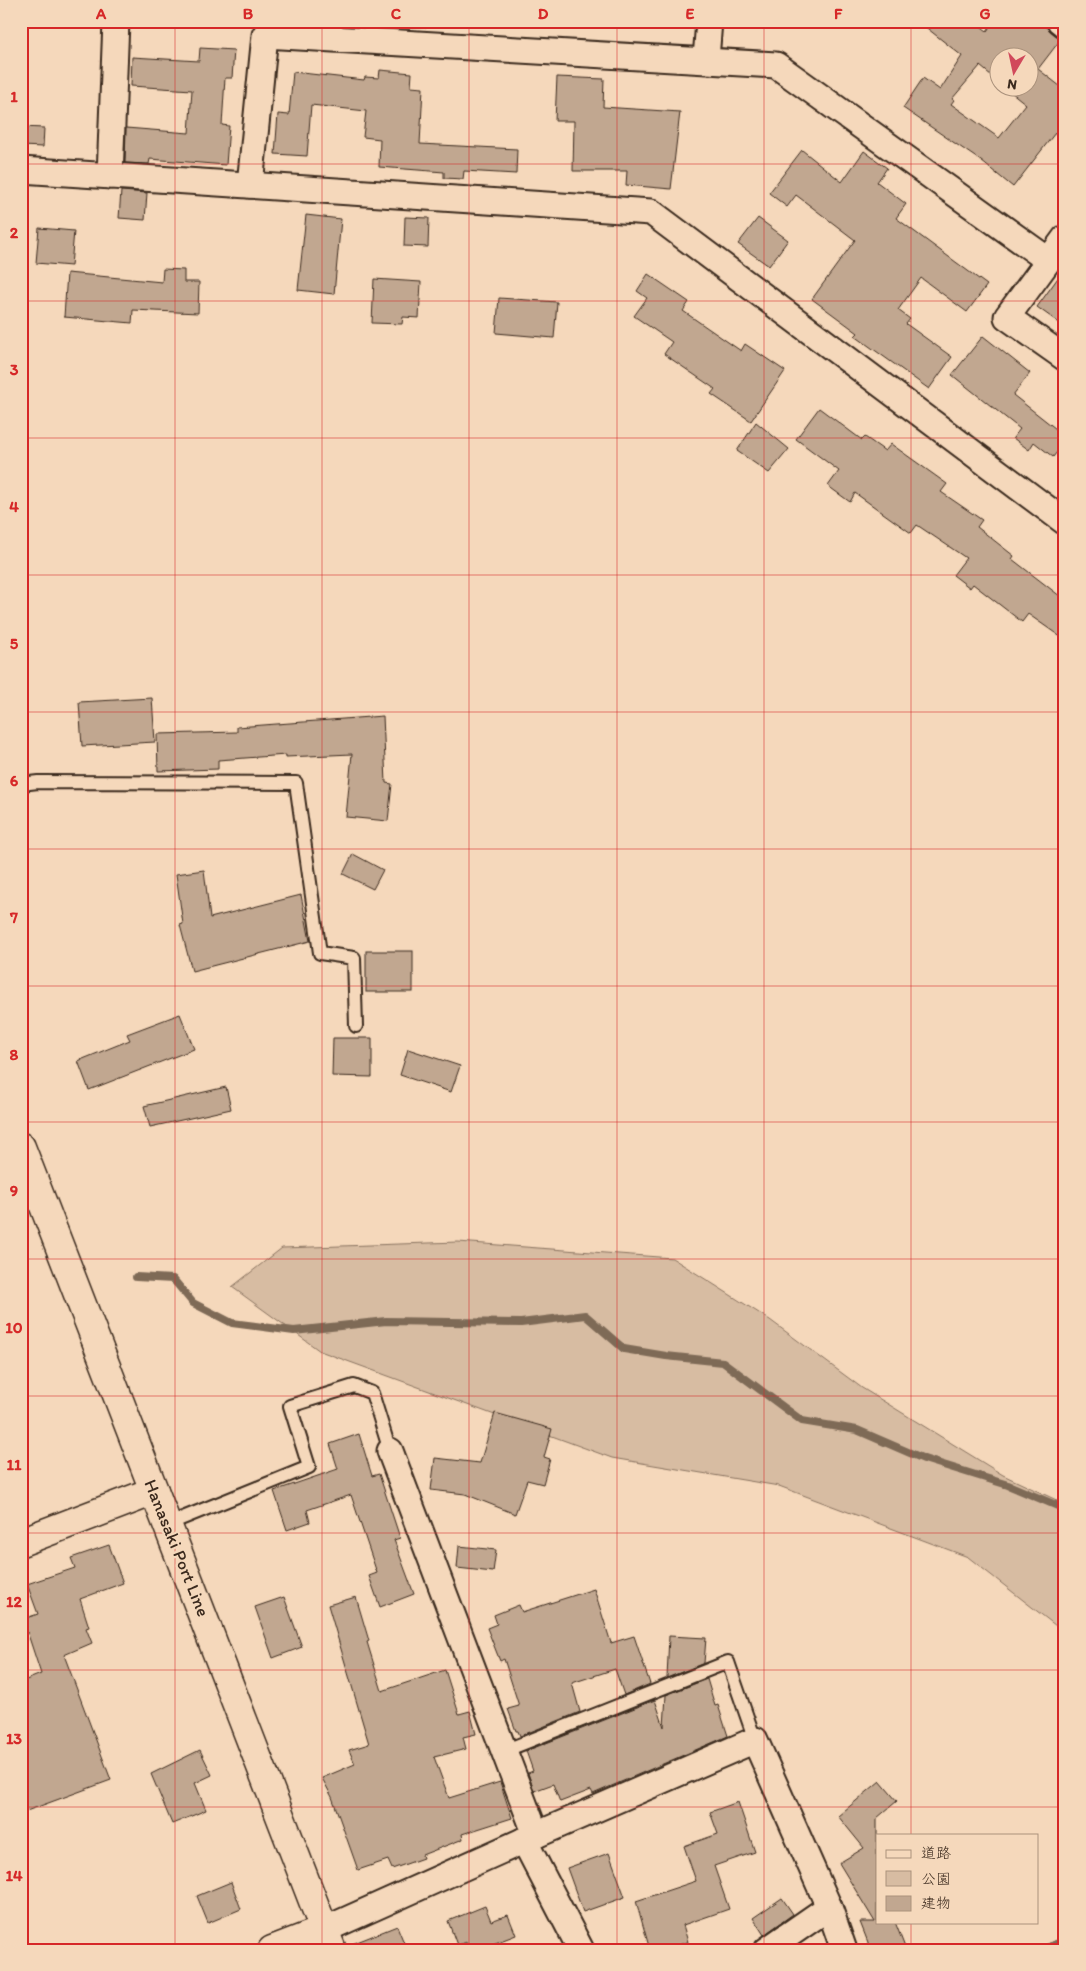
<svg xmlns="http://www.w3.org/2000/svg" width="1086" height="1971" font-family="Itim,'Klee One',sans-serif">
	<style>
		.green { fill: #d7bca2; stroke: #897360 }
		.lines { fill: none; stroke-linecap: round; stroke-linejoin: round }
		.stream { stroke: #7e6a57; stroke-width: 8 }
		.building { fill: #c1a790; stroke: #3b2a1e; fill-rule: evenodd }
		.lane-casing { stroke: #3b2a1e; stroke-width: 16 }
		.street-casing { stroke: #3b2a1e; stroke-width: 29 }
		.secondary-casing { stroke: #3b2a1e; stroke-width: 31 }
		.lane { stroke: #f5d8bb; stroke-width: 12 }
		.street { stroke: #f5d8bb; stroke-width: 25 }
		.secondary { stroke: #f5d8bb; stroke-width: 28 }
		.grid { fill: none; stroke: #d62828; stroke-width: 1; stroke-opacity: 0.55 }
		.labels { text-anchor: middle; dominant-baseline: central; stroke-width: 4.5; stroke-linejoin: round; paint-order: stroke }
		.street-label { font-size: 18px; fill: #3b2a1e; stroke: #f5d8bb }
		.neatline { fill: none; stroke: #d62828; stroke-width: 2 }
		.grid-label { font-size: 16px; text-anchor: middle; font-weight: bold; fill: #d62828 }
	</style>
	<rect width="100%" height="100%" fill="#f5d8bb"/>
	<filter id="ink" filterUnits="userSpaceOnUse"><feTurbulence type="fractalNoise" baseFrequency=".02" numOctaves="2"/><feDisplacementMap in="SourceGraphic" scale="10" xChannelSelector="R" yChannelSelector="G"/><feConvolveMatrix kernelMatrix="1 2 1 2 8 2 1 2 1" color-interpolation-filters="sRGB"/></filter>
	<g filter="url(#ink)">
		<polygon class="green" points="458,1242 672,1258 770,1320 862,1388 1003,1475 1065,1504 1065,1633 968,1557 779,1486 612,1458 320,1351 232,1287 282,1248"/>
		<g class="lines">
			<g class="stream">
				<polyline points="136,1277 173,1279 193,1303 232,1323 294,1331 386,1321 521,1323 585,1315 624,1349 666,1356 723,1362 802,1421 857,1430 924,1459 1008,1485 1065,1509"/>
				<polyline points="1049,1950 1049,1947 1065,1940"/>
			</g>
		</g>
		<g class="building">
			<path d="M918,21H974L987,31L994,21H1038L1061,39L1038,69L1065,90V141L1055,133L1013,187L981,161L903,108L923,78L940,90L962,56ZM998,58H1028V88H1006L1026,104L999,138L951,104L954,100L952,99L980,66L998,81Z"/>
			<polygon points="200,48 234,50 232,78 225,78 222,125 229,126 226,165 150,159 149,164 125,163 126,128 189,133 192,90 131,86 132,57 199,61"/>
			<polygon points="380,70 412,73 411,87 423,88 420,144 517,149 516,174 464,171 463,179 444,178 444,172 379,167 380,139 363,137 366,111 311,105 307,156 275,154 278,114 289,115 293,72 364,80 365,77 379,78"/>
			<polygon points="557,77 604,79 603,107 680,112 671,189 626,185 627,171 573,171 574,121 555,121"/>
			<polygon points="21,127 44,128 43,147 21,146"/>
			<polygon points="802,150 842,182 864,151 887,168 877,182 906,204 896,218 987,285 967,312 921,278 898,310 910,319 906,324 952,357 929,389 855,336 858,333 812,299 855,240 796,195 787,207 769,193"/>
			<polygon points="121,191 147,193 145,220 119,218"/>
			<polygon points="306,215 341,219 334,294 298,290"/>
			<polygon points="405,217 429,218 428,247 404,246"/>
			<polygon points="758,218 788,240 769,266 738,244"/>
			<polygon points="39,228 74,231 71,266 36,263"/>
			<polygon points="1065,268 1065,327 1037,307"/>
			<polygon points="163,269 184,270 184,282 199,282 198,313 133,310 132,323 64,317 67,273 162,282"/>
			<polygon points="648,274 689,302 683,311 741,351 745,344 785,371 751,421 711,394 715,389 664,354 672,342 634,316 647,298 637,291"/>
			<polygon points="374,279 421,282 419,318 403,317 402,324 372,323"/>
			<polygon points="499,298 557,302 554,338 496,333"/>
			<polygon points="983,336 1030,373 1013,395 1065,436 1065,442 1053,457 1034,442 1029,450 1013,438 1020,429 952,375"/>
			<polygon points="819,408 862,440 865,437 885,451 891,444 947,484 941,492 982,520 977,527 1014,556 1012,559 1065,600 1065,640 1028,614 1022,622 973,584 970,588 953,575 966,558 917,525 911,533 855,493 850,502 828,486 839,471 796,439"/>
			<polygon points="756,422 789,449 769,473 737,451"/>
			<polygon points="152,698 155,742 82,746 79,702"/>
			<polygon points="383,716 386,783 392,784 388,821 346,817 352,754 286,757 286,755 218,760 218,769 158,771 157,734 237,732 237,727"/>
			<polygon points="353,854 383,870 373,889 343,874"/>
			<polygon points="204,870 210,918 301,895 310,941 192,971 180,925 183,924 176,874"/>
			<rect x="366" y="951" width="47" height="41"/>
			<polygon points="180,1014 194,1049 89,1090 78,1061 130,1040 127,1034"/>
			<polygon points="333,1038 372,1038 372,1077 332,1076"/>
			<polygon points="408,1049 460,1066 451,1092 400,1075"/>
			<polygon points="226,1087 231,1109 150,1127 144,1106"/>
			<polygon points="495,1413 552,1429 544,1457 550,1459 543,1484 527,1480 515,1514 465,1494 431,1490 435,1458 480,1463"/>
			<polygon points="359,1434 372,1476 379,1474 400,1538 394,1540 414,1594 380,1607 369,1576 377,1573 351,1495 307,1510 310,1522 287,1530 274,1491 338,1469 330,1444"/>
			<polygon points="109,1545 123,1583 80,1599 89,1627 86,1628 92,1643 64,1655 111,1780 21,1813 21,1682 41,1674 23,1619 38,1614 27,1584 75,1568 71,1558"/>
			<polygon points="459,1546 496,1550 493,1572 457,1568"/>
			<polygon points="594,1589 611,1643 634,1636 650,1684 624,1695 615,1669 572,1683 580,1712 520,1736 518,1731 516,1731 508,1709 519,1706 504,1659 500,1661 487,1628 497,1624 494,1615 519,1605 522,1612"/>
			<polygon points="284,1597 302,1647 273,1658 255,1607"/>
			<polygon points="356,1597 369,1641 367,1642 382,1691 445,1670 459,1714 470,1711 476,1734 463,1737 466,1749 434,1757 449,1798 500,1782 512,1818 462,1834 463,1839 422,1855 423,1858 392,1869 388,1860 358,1870 332,1797 322,1778 355,1764 349,1750 369,1744 328,1605"/>
			<polygon points="669,1636 706,1638 704,1663 667,1678"/>
			<polygon points="707,1679 715,1706 718,1705 728,1736 593,1794 591,1790 560,1802 553,1784 534,1791 528,1773 533,1771 526,1751 655,1700 664,1727 666,1695"/>
			<polygon points="200,1750 212,1775 195,1783 206,1810 172,1824 151,1774"/>
			<polygon points="880,1781 897,1801 877,1818 877,1922 895,1922 906,1950 871,1950 860,1922 875,1922 839,1863 864,1848 838,1816"/>
			<polygon points="738,1802 755,1852 714,1866 729,1909 683,1925 688,1942 662,1950 650,1950 636,1901 696,1881 684,1846 718,1834 710,1812"/>
			<polygon points="609,1853 625,1897 583,1912 567,1868"/>
			<polygon points="231,1882 241,1909 208,1923 197,1896"/>
			<polygon points="782,1898 793,1914 764,1935 753,1918"/>
			<polygon points="485,1906 491,1921 508,1915 516,1935 477,1950 470,1950 467,1942 457,1945 448,1921"/>
			<polygon points="397,1926 407,1950 347,1950 347,1946"/>
		</g>
		<g class="lines">
			<g class="lane-casing">
				<g id="lane">
					<polyline points="21,784 38,782 296,783 320,953 354,958 356,1026"/>
					<polyline points="168,1524 309,1467 290,1406 354,1386 372,1393 390,1451"/>
					<polyline points="504,1751 728,1662 755,1740"/>
				</g>
			</g>
			<g class="street-casing">
				<g id="street">
					<polyline points="1060,21 1065,25"/>
					<polyline points="706,59 709,21"/>
					<polyline points="21,170 651,212 1065,522"/>
					<polyline points="110,176 116,21"/>
					<polyline points="250,185 265,35 776,65 1048,260"/>
					<polyline points="1065,238 1007,317 1065,358"/>
					<polyline points="390,1451 536,1835"/>
					<polyline points="524,1840 581,1950"/>
					<polyline points="324,1930 536,1835 755,1740 829,1907 844,1950"/>
					<polyline points="767,1950 829,1907"/>
				</g>
			</g>
			<g class="secondary-casing">
				<g id="secondary">
					<polyline points="21,1147 332,1950"/>
					<polyline points="21,1542 154,1491"/>
					<polyline points="272,1950 324,1930"/>
				</g>
			</g>
			<use href="#lane" class="lane"/>
			<use href="#street" class="street"/>
			<use href="#secondary" class="secondary"/>
		</g>
	</g>
	<path class="grid" d="M175,21V1950M322,21V1950M469,21V1950M617,21V1950M764,21V1950M911,21V1835M21,164H1065M21,301H1065M21,438H1065M21,575H1065M21,712H1065M21,849H1065M21,986H1065M21,1122H1065M21,1259H1065M21,1396H1065M21,1533H1065M21,1670H1065M21,1807H1065M911,1922V1950"/>
	<g class="labels">
		<g class="street-label">
			<text transform="translate(177 1548) rotate(68)">Hanasaki Port Line</text>
		</g>
	</g>
	<rect width="1086" height="1971" fill="none" stroke="#f5d8bb" stroke-width="55"/>
	<rect x="876" y="1834" width="162" height="90" fill="#f5d8bb" stroke="#ab927c"/>
	<rect x="886" y="1850" width="25" height="8" fill="#f5d8bb" stroke="#ab927c"/>
	<text x="921" y="1858" font-size="15" fill="#3b2a1e">道路</text>
	<rect x="886" y="1871" width="25" height="15" fill="#d7bca2" stroke="#ab927c"/>
	<text x="921" y="1884" font-size="15" fill="#3b2a1e">公園</text>
	<rect x="886" y="1896" width="25" height="15" fill="#c1a790" stroke="#ab927c"/>
	<text x="921" y="1908" font-size="15" fill="#3b2a1e">建物</text>
	<g transform="translate(1014 72) rotate(189)"><circle r="24" fill="#f5d8bb" stroke="#ab927c"/>
	<path d="M0-4L9 19L0 12L-9 19Z" fill="#d1495b"/>
	<text y="-8" font-size="14" font-weight="bold" text-anchor="middle" fill="#3b2a1e">N</text>
	</g>
	<rect x="28" y="28" width="1030" height="1916" class="neatline"/>
	<g class="grid-label">
		<text x="101" y="19">A</text>
		<text x="248" y="19">B</text>
		<text x="396" y="19">C</text>
		<text x="543" y="19">D</text>
		<text x="690" y="19">E</text>
		<text x="838" y="19">F</text>
		<text x="985" y="19">G</text>
		<text x="14" y="102">1</text>
		<text x="14" y="238">2</text>
		<text x="14" y="375">3</text>
		<text x="14" y="512">4</text>
		<text x="14" y="649">5</text>
		<text x="14" y="786">6</text>
		<text x="14" y="923">7</text>
		<text x="14" y="1060">8</text>
		<text x="14" y="1196">9</text>
		<text x="14" y="1333">10</text>
		<text x="14" y="1470">11</text>
		<text x="14" y="1607">12</text>
		<text x="14" y="1744">13</text>
		<text x="14" y="1881">14</text>
	</g>
</svg>
